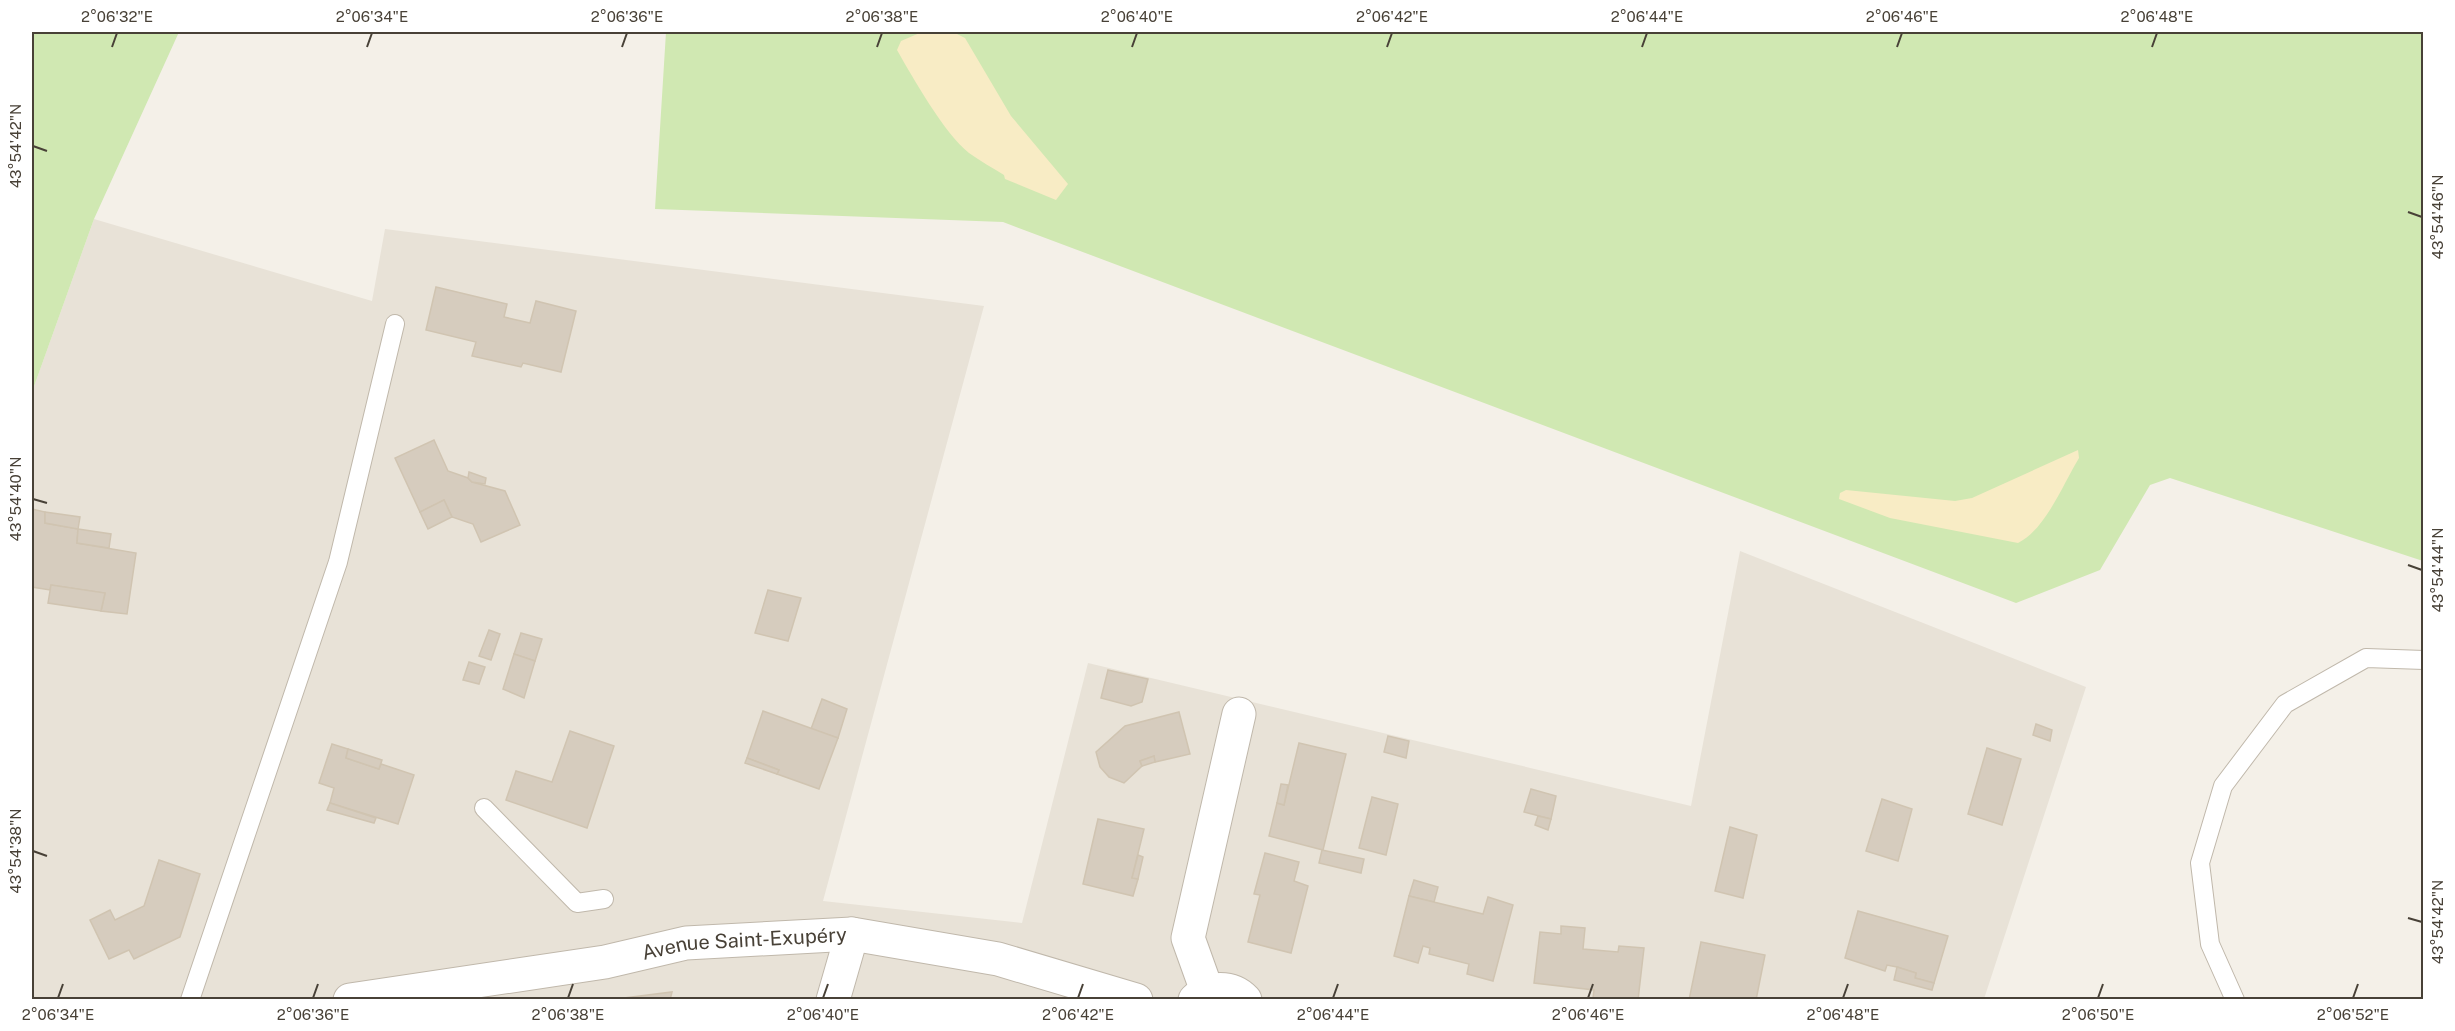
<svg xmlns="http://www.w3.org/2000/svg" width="2455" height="1031" font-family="'Public Sans',sans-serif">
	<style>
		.residential { fill: #e8e2d7 }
		.green { fill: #d0e8b2 }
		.sand { fill: #f8ecc5 }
		.building { fill: #d6ccbe; stroke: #d0c4b1; stroke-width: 1.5 }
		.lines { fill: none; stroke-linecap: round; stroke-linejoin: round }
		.service-casing { stroke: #c0b8ab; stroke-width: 20 }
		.minor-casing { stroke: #c0b8ab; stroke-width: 35 }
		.tertiary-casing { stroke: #c0b8ab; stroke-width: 35 }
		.service { stroke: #fff; stroke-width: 18 }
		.minor { stroke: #fff; stroke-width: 33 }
		.tertiary { stroke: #fff; stroke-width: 33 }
		.ticks { fill: none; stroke: #484137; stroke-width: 2 }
		.labels { text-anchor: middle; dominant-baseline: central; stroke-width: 5; stroke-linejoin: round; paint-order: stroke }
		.street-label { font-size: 20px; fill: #484137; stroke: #fff }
		.neatline { fill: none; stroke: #484137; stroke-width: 2 }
		.ticks-label { font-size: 15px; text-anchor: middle; fill: #484137 }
	</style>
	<rect width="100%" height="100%" fill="#f4f0e8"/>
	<polygon class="residential" points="94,219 372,301 385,229 984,306 823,901 1022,923 1088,663 1691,806 1740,551 2086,687 1984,999 32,999 32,392"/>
	<g class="green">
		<polygon points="32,32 179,32 94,219 32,392"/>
		<polygon points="666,32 2423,32 2423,561 2170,478 2150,485 2100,570 2016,603 1003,222 655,209"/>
	</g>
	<g class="sand">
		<path d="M922,32H953L965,38L1011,116L1068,184L1056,200L1005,179L1004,175C993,168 980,161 969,153C944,133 913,78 897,50L901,41Z"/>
		<path d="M2078,450L2079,458C2063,484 2046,529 2018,543L1890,518L1839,499L1840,493L1846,490L1955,501L1972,498Z"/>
	</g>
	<g class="building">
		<polygon points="436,287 507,304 504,317 530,323 536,301 576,311 561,372 523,363 521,367 472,356 476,342 426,330"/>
		<polygon points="434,440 448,471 468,478 472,482 505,491 520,525 481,542 473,524 452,517 444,500 420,512 395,458"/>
		<polygon points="469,472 486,478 485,484 472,482 468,478"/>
		<polygon points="444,500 452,517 428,529 420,512"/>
		<polygon points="32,509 45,512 45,523 78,529 77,543 136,553 127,614 101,611 105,593 51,585 50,590 32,587"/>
		<polygon points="45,512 80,517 78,529 45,523"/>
		<polygon points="78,529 111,534 109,548 77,543"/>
		<polygon points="51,585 105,593 101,611 48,603"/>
		<polygon points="768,590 801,598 788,641 755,633"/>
		<polygon points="489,630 500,634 491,660 479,656"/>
		<polygon points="521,633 542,639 535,661 514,654"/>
		<polygon points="514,654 535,661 524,698 503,689"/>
		<polygon points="469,662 485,667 479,684 463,680"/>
		<polygon points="1108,670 1148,679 1142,702 1131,706 1101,698"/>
		<polygon points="822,699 847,709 838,738 811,729"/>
		<polygon points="763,711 838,738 819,789 777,774 779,770 747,758"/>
		<polygon points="1179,712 1190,754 1155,762 1154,756 1140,761 1142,766 1124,783 1109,777 1100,767 1096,752 1125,726"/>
		<polygon points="2036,724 2052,730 2050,741 2033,735"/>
		<polygon points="570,731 614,746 587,828 506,800 516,771 552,782"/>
		<polygon points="1388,736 1409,741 1406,758 1384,752"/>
		<polygon points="1299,743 1346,754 1323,850 1269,836 1277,803 1284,805"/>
		<polygon points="332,744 348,749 346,758 379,769 381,764 414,775 398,824 330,803 334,788 319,783"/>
		<polygon points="1987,748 2021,759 2002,825 1968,814"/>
		<polygon points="348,749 382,760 379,769 346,758"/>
		<polygon points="1154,756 1155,762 1142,766 1140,761"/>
		<polygon points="747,758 779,770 777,774 745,763"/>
		<polygon points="1281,784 1288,785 1284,805 1277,803"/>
		<polygon points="1531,789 1556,796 1551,819 1524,812"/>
		<polygon points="1372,797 1398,804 1386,855 1359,848"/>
		<polygon points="1882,799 1912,809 1898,861 1866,851"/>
		<polygon points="330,803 376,818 374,823 327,810"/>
		<polygon points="1538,816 1551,819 1548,830 1535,825"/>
		<polygon points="1098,819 1144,829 1132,878 1138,879 1133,896 1083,884"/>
		<polygon points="1730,827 1757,835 1743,898 1715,891"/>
		<polygon points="1322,850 1364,859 1361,873 1319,863"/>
		<polygon points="1265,853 1299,862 1294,881 1308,886 1291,953 1248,942 1260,895 1254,894"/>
		<polygon points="1138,855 1143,857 1138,879 1132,878"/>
		<polygon points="159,860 200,874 180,937 134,959 129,950 109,959 90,920 110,910 115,920 144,906"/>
		<polygon points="1414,880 1438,887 1434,902 1409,896"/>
		<polygon points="1409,896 1483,914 1488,897 1513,905 1493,981 1467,974 1469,964 1429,954 1430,948 1423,946 1418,963 1394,956"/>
		<polygon points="1858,911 1948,936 1934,983 1915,978 1916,973 1897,967 1887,965 1885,971 1845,958"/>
		<polygon points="1561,926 1585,928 1583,949 1618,952 1619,946 1644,948 1638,1000 1593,998 1594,990 1534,983 1540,932 1561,934"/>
		<polygon points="1701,942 1765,955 1756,1000 1689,1000"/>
		<polygon points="1897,967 1916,973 1915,978 1934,983 1932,990 1894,980"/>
		<polygon points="672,992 670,1000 608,1000"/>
	</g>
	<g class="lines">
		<g class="service-casing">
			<g id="service">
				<polyline points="484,808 577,903 604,899"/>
				<polyline points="190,1000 338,562 395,324"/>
				<polyline points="2235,1000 2210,944 2200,863 2223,786 2285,704 2366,658 2424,660"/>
			</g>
		</g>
		<g class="minor-casing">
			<g id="minor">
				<polyline points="1207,991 1188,938 1239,714"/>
				<polyline points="833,1000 852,934"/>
			</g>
		</g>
		<g class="tertiary-casing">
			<g id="tertiary">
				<path id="s1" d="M350,1000L605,962L686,943L852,934L998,959L1136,1000"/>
				<path d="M1195,1000C1209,986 1232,986 1245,1000"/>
			</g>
		</g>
		<use href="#service" class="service"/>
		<use href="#minor" class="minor"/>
		<use href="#tertiary" class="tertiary"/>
	</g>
	<path class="ticks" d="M112,47L117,33M367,47L372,33M622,47L627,33M877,47L882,33M1132,47L1137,33M1387,47L1392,33M1642,47L1647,33M1897,47L1902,33M2152,47L2157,33M33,146L47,151M2408,212L2422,217M33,499L47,503M2408,565L2422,570M33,851L47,856M2408,918L2422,922M58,998L63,984M313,998L318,984M568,998L573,984M823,998L828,984M1078,998L1083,984M1333,998L1338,984M1588,998L1593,984M1843,998L1848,984M2098,998L2103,984M2353,998L2358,984"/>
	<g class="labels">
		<g class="street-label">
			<text stroke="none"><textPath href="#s1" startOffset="399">Avenue Saint-Exupéry</textPath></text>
		</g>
	</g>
	<rect width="2455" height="1031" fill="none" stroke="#ffffff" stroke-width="66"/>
	<rect x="33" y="33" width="2389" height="965" class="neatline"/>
	<g class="ticks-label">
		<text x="117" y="22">2°06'32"E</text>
		<text x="372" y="22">2°06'34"E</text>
		<text x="627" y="22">2°06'36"E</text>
		<text x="882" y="22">2°06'38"E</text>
		<text x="1137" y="22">2°06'40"E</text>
		<text x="1392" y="22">2°06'42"E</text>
		<text x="1647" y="22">2°06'44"E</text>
		<text x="1902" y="22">2°06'46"E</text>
		<text x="2157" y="22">2°06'48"E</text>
		<text transform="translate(16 146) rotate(-90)" y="5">43°54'42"N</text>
		<text transform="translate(2438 217) rotate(-90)" y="5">43°54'46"N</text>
		<text transform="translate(16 499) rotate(-90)" y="5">43°54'40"N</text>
		<text transform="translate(2438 570) rotate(-90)" y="5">43°54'44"N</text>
		<text transform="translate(16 851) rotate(-90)" y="5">43°54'38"N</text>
		<text transform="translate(2438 922) rotate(-90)" y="5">43°54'42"N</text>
		<text x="58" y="1020">2°06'34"E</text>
		<text x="313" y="1020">2°06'36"E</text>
		<text x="568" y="1020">2°06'38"E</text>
		<text x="823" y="1020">2°06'40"E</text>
		<text x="1078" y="1020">2°06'42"E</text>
		<text x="1333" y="1020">2°06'44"E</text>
		<text x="1588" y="1020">2°06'46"E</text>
		<text x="1843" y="1020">2°06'48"E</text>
		<text x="2098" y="1020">2°06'50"E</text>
		<text x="2353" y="1020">2°06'52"E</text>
	</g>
</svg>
